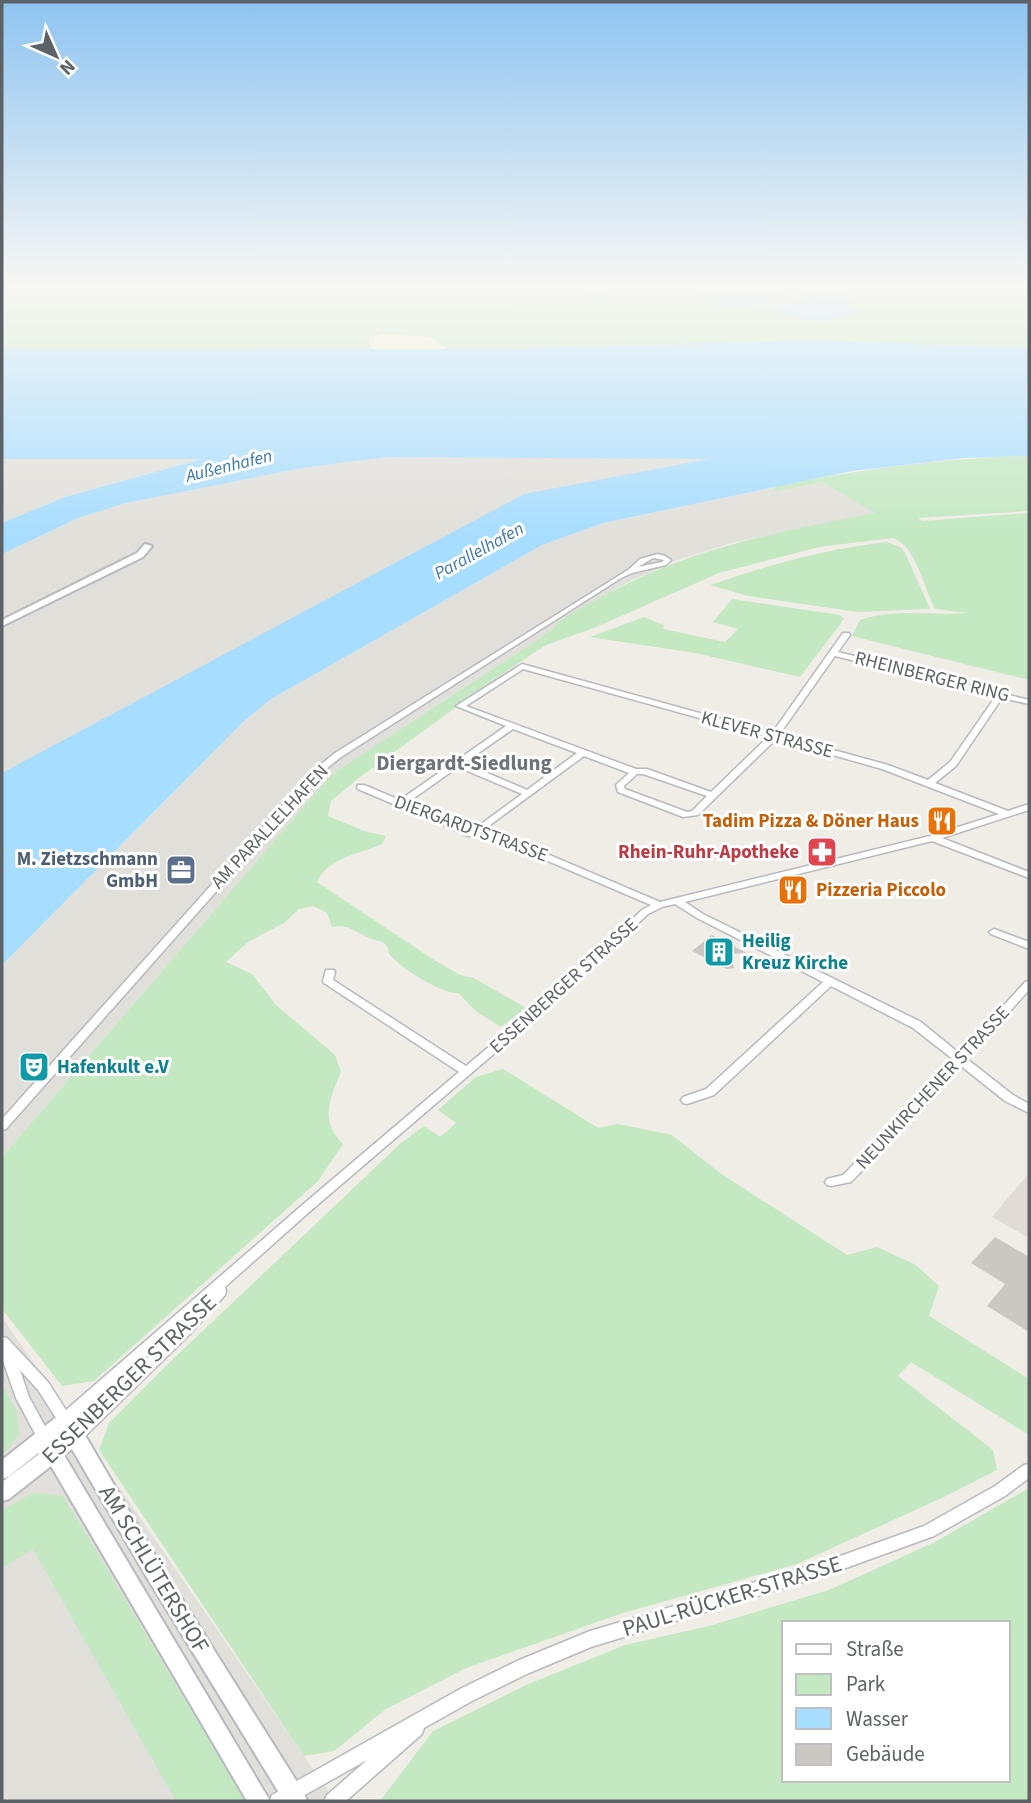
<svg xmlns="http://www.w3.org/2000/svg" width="1031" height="1803" font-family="'Source Sans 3',sans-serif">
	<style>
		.industrial { fill: #e1dfda }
		.education { fill: #e0dcd4 }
		.green { fill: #c3e8c2; fill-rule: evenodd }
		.sand { fill: #fcf1d5 }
		.water { fill: #a7ddff }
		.building { fill: #cbc8c3 }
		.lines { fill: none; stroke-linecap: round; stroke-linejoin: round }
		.minor-casing { stroke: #b6b9bd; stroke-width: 3 }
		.tertiary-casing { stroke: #b6b9bd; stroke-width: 4 }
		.minor { fill: #fff; fill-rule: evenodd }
		.tertiary { fill: #fff; fill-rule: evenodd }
		.labels { text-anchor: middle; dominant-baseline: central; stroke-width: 6; stroke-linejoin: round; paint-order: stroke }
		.far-water-label { font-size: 18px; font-style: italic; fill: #3c79ad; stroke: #fff }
		.street-label { font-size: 19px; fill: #5d6267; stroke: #fff }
		.food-label { font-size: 19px; font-weight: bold; fill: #c56008; stroke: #fff; text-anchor: end }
		.health-label { font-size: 19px; font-weight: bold; fill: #be3a42; stroke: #fff; text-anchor: end }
		.service-label { font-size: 19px; font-weight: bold; fill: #4e5e75; stroke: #fff; text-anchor: end }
		.culture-label { font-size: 19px; font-weight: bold; fill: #0d838f; stroke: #fff; text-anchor: start }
		.neighbourhood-label { font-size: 21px; font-weight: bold; fill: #6e7479; stroke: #fff }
		.near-street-label { font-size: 23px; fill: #5d6267; stroke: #fff }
	</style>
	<rect width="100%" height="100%" fill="#f0ede6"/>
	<g class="industrial">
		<polygon points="138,457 202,459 65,497 2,523 2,459"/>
		<polygon points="512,457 709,459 2,773 2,554 78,518 126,503 302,468 387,457"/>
		<polygon points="822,482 876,513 731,543 675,561 630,581 580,609 554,626 549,632 331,775 2,1157 2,965 244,721 271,699 542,545 603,523 773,488 778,491"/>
		<polygon points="2,1317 304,1756 335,1801 2,1801"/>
	</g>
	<polygon class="education" points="1029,1173 1029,1238 992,1217"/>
	<g class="green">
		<polygon points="2,287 1029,287 1029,349 2,351"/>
		<path d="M1029,456V511L918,518L922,521L1029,513V680L852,636L860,620C896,608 931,616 968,613L935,609C924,588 916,546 893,538L819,547L719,573L594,628L546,645L455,705V708L360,777L331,801L328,816L364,831L386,836L382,844C360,854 327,858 317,882L431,958L460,975L474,978L526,1008L501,1027L477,1012L458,993C439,993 401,968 389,954C388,939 380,943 369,938C354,932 350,924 332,927L327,913L313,906L299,909L284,923L248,942L226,962L252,974L276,1005L335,1055L341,1072C330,1099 319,1120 343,1144L318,1181L94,1381L62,1386L2,1309V1157L331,775L549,632C561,617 581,608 598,599C688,548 774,533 875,513L822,482L778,491H774V486C859,470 943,458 1029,456Z"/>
		<path d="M887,542L900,547L905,553L930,609L857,612L748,596L710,585C769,565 825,549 887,542Z"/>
		<polygon points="732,599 840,615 844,619 800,677 695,653 590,637 644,617 664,625 663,629 725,642 738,629 713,622"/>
		<polygon points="503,1069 598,1128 618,1124 672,1135 720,1173 847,1255 877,1247 916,1265 939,1286 929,1316 1029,1379 1029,1435 911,1362 898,1376 993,1450 997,1470 946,1496 797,1564 620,1614 466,1668 386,1709 334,1751 304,1756 99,1450 109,1423 170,1362 401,1143 424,1126 440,1137 456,1123 438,1110 476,1077"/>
		<polygon points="2,1383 17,1413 19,1435 2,1456"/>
		<path d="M1029,1488V1801H380L433,1731L526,1685L625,1645L709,1626L829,1590L935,1542ZM784,1623H1008V1780H784Z"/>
		<polygon points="33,1493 63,1496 244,1799 240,1801 176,1801 33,1549 2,1568 2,1510"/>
	</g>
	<polygon class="sand" points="383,334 430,337 448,349 373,349 369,343 370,337"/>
	<g class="water">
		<path d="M588,287H859L851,292L848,299L860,313C825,323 806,325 773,307L810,301L811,296L793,293L780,295L765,303L739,307L696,296L683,289L659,287L611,291L615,298L603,302L589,301L583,294Z"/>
		<polygon points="813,340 1029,348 1029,456 964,458 852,471 603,523 542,545 271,699 244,721 2,965 2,773 524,494 709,459 387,457 302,468 126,503 78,518 2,554 2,523 65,497 202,459 2,459 2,349 505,349"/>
	</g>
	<g class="building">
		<polygon points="712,935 747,953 731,954 734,968 727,969 692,951"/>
		<polygon points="995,1237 1029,1257 1029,1332 987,1306 1005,1284 971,1263"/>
	</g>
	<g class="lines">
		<g class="minor-casing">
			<g id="minor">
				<path d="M658,554L665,556L671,560L666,565L632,573L621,578L341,757L321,773L6,1129L2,1130V1119L315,769L335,753L628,570L640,559ZM653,558L664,560L662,562L638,567Z"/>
				<path d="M843,633H849L850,635L838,652L1029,700V704L1002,698L956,766L935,783L1008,811L1029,804V810L942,838L1029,872V878L932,841L685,902L703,914L921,1022L960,1054L1025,982L1029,981V990L967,1059L1013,1095L1029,1104V1113L1005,1101L961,1066L932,1099L851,1182L831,1186L827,1185L825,1182L827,1179L843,1175L924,1093L954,1060L913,1028L831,986L714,1095L687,1104L683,1103L681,1100L683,1097L706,1089L823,982L697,918L675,904L662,907L648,914L530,1023L308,1213L225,1287L226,1291L225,1295L190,1334L81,1440L76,1442L71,1440L69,1436L71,1432L175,1331L70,1424L65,1426L60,1424L38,1390L20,1370L29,1397L52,1439L50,1443L45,1445L40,1443L16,1398L2,1358V1337L7,1338L48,1382L66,1410L300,1207L459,1072L324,983L323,981L326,970H334L335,972L333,980L466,1066L522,1019L642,910L651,905L480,832L469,836L466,835L358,789L357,787L358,785H364L400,800L506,726L456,706L522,664L772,733ZM835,656L996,696L950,762L928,780L888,765L779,735ZM523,669L768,737L711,792L647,769H636L466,706ZM513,729L577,753L527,790L464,763ZM776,739L882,769L999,814L930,836L660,902L486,828L584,756L629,773L616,785L618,792L683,817L698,815ZM458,767L522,794L477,827L469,830L407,803ZM637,774H643L707,796L692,811L687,812L625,789L624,786Z"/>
				<polygon points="994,929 1029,942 1029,949 991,934 989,932"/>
				<polygon points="1029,1464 1029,1478 1005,1496 934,1536 832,1573 591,1647 529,1673 472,1701 424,1728 422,1734 346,1801 324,1801 327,1795 367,1760 294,1801 270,1801 272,1795 460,1689 517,1661 590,1631 832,1559 924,1526 995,1486 1024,1465"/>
			</g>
		</g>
		<g class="tertiary-casing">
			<g id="tertiary">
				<polygon points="145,544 152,546 143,557 2,626 2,620 137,553"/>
				<path d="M65,1412L71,1415L82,1430L160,1564L304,1793L307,1801H284L146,1576L72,1449L64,1455L270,1801H247L51,1466L9,1499L2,1501V1482L43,1451L42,1450L8,1477L2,1479V1460L59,1415ZM63,1432L64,1435L56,1441L55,1439Z"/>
			</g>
		</g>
		<use href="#minor" class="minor"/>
		<use href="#tertiary" class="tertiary"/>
	</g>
	<linearGradient id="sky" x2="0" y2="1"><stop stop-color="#8ec4f1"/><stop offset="0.53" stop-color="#f8f7f4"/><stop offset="1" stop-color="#f8f7f4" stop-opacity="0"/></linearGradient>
	<rect width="1031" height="539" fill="url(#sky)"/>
	<defs>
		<g id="restaurant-square" transform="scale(1.575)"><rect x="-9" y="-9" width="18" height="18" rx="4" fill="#e8710a" stroke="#fff"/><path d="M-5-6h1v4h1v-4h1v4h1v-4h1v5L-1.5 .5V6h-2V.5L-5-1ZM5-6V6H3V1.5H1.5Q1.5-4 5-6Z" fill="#fff"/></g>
		<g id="pharmacy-square" transform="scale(1.575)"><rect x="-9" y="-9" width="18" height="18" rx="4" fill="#e0444e" stroke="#fff"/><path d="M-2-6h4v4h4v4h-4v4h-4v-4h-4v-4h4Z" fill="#fff"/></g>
		<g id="office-square" transform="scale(1.575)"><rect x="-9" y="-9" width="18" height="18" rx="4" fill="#5c6f8a" stroke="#fff"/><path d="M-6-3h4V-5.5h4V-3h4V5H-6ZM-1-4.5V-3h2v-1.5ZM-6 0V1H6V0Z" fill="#fff"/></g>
		<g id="building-square" transform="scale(1.575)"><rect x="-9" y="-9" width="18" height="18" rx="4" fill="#0f9aa8" stroke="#fff"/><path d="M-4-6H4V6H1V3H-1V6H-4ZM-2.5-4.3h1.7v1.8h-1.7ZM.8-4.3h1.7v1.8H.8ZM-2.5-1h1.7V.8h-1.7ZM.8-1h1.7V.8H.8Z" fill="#fff"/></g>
		<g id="theatre-square" transform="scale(1.575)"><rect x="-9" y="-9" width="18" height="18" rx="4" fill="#0f9aa8" stroke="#fff"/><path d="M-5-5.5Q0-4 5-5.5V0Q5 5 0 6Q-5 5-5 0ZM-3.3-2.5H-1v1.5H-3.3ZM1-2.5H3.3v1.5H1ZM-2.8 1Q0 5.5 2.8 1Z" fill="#fff"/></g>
	</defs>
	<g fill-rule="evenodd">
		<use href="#restaurant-square" x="942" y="821"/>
		<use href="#pharmacy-square" x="822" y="852"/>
		<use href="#office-square" x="181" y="870"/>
		<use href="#restaurant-square" x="793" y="890"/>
		<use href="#building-square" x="719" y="952"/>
		<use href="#theatre-square" x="34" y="1067"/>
	</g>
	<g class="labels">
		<g class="far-water-label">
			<text transform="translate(229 466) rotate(-14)">Außenhafen</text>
			<text transform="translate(479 551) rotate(-29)">Parallelhafen</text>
		</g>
		<g class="street-label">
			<text transform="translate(932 677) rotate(14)">RHEINBERGER RING</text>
			<text transform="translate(767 735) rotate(15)">KLEVER STRASSE</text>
			<text transform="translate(270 827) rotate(-47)">AM PARALLELHAFEN</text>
			<text transform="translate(471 829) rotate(20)">DIERGARDTSTRASSE</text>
			<text transform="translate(564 986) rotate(-42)">ESSENBERGER STRASSE</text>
			<text transform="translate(933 1088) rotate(-47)">NEUNKIRCHENER STRASSE</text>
		</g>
		<g class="food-label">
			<text x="919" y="821">Tadim Pizza &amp; Döner Haus</text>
			<text x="816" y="890" text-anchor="start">Pizzeria Piccolo</text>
		</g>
		<g class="health-label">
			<text x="799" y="852">Rhein-Ruhr-Apotheke</text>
		</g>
		<g class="service-label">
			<text x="158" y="859">M. Zietzschmann<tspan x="158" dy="22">GmbH</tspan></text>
		</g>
		<g class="culture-label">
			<text x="742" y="941">Heilig<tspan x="742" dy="22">Kreuz Kirche</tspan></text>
			<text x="57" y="1067">Hafenkult e.V</text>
		</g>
		<g class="neighbourhood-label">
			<text x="464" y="763">Diergardt-Siedlung</text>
		</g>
		<g class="near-street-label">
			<text transform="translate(129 1379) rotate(-44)">ESSENBERGER STRASSE</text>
			<text transform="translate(154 1569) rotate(59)">AM SCHLÜTERSHOF</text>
			<text transform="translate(732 1596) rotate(-17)">PAUL-RÜCKER-STRASSE</text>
		</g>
	</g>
	<rect width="1031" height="1803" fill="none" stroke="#5d6267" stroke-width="7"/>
	<rect x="782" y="1621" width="228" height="161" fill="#ffffff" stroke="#bec0c2" stroke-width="2"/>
	<rect x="796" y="1644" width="35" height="10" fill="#ffffff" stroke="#bec0c2" stroke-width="2"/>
	<text x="846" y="1656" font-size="21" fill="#5d6267">Straße</text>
	<rect x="796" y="1674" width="35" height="21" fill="#c3e8c2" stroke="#bec0c2" stroke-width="2"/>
	<text x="846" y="1691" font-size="21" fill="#5d6267">Park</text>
	<rect x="796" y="1708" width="35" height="21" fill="#a7ddff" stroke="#bec0c2" stroke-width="2"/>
	<text x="846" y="1726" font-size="21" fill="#5d6267">Wasser</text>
	<rect x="796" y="1744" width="35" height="21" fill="#cbc8c3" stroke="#bec0c2" stroke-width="2"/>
	<text x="846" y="1761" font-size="21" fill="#5d6267">Gebäude</text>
	<g transform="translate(56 56) rotate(135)" stroke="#ffffff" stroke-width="5" paint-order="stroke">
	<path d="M0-5L12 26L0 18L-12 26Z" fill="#5d6267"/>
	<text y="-10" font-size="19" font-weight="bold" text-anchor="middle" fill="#5d6267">N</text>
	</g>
</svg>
